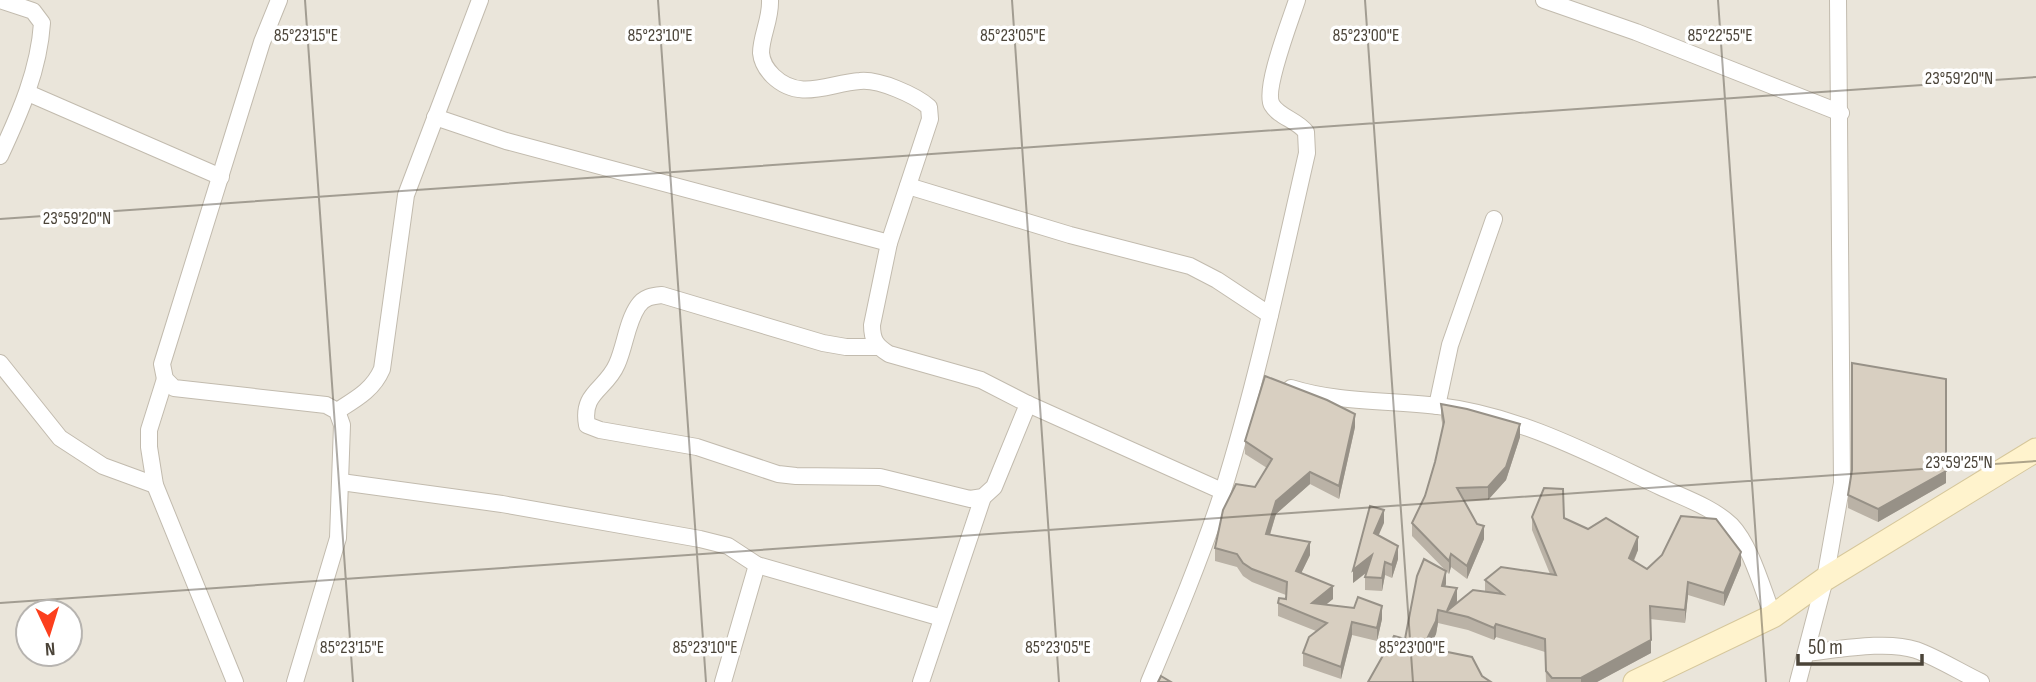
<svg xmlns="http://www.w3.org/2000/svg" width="2036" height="682" font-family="'Sofia Sans Condensed',sans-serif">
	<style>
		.residential { fill: #eae5da; fill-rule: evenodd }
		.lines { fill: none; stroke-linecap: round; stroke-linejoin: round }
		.minor-casing { stroke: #c2bbae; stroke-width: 18 }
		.secondary-casing { stroke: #d6c79b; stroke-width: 25 }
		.minor { stroke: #fff; stroke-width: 16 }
		.secondary { stroke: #fff3cd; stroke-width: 23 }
		.wall { fill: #bab2a6 }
		.shaded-wall { fill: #979187 }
		.building { fill: #d8cfc1; stroke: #979187; stroke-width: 2 }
		.ticks { fill: none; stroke: #4b4439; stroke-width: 2; stroke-opacity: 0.45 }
		.ticks-label { font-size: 18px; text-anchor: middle; fill: #4b4439; stroke: #fff; stroke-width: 7; stroke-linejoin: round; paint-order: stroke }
	</style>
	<rect width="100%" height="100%" fill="#f6f3ec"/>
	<path class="residential" d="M0,0H2036V682H0ZM28,612H70V654H28Z"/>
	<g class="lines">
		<g class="minor-casing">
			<g id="minor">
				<polyline points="279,0 262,42 162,364 165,379 174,388 326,405 337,411 342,425 338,538 295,682"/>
				<path d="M770,0C771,19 761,36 761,53C762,63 766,69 773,76C800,102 829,83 860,81C879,79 915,95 929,107L930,119L889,243L872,325C872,340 876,346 889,354L981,380L1028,404L1222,491"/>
				<polyline points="1544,0 1636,32 1841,113"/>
				<polyline points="28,93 221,177"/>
				<polyline points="435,117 506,141 889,243"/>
				<path d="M0,156C20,113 39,70 42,23L33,11L0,0"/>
				<polyline points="908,186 1070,235 1190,266 1217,280 1270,315"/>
				<path d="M878,347H846L823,343L662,295C652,296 644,297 638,306C627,322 625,346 617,364C606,390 581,392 587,425L600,430L697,447L778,474L796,476L880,477L970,499L983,497L994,487L1028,404"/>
				<polyline points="0,363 60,438 103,466 155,485"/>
				<polyline points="165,379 149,430 149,447 155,485 235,682"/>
				<path d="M1291,388C1339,403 1387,400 1438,406C1517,415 1589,453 1661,487C1684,498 1712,507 1731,525C1751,546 1762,588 1773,616"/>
				<polyline points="1437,406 1450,345 1494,219"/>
				<path d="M337,411C356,399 373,390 382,369L406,195L480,0"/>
				<polyline points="341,482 502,504 700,539 728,546 757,565 942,618"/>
				<path d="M1806,653C1837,650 1886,640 1916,650C1938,658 1960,672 1981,682"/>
				<polyline points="723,682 757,565"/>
				<polyline points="921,682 983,497"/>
				<path d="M1149,682C1175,620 1201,558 1222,494C1257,382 1281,267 1307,153L1306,132C1297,120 1279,117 1272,105C1263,90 1291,19 1297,0"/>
				<polyline points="1798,682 1825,579 1842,483 1838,0"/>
			</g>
		</g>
		<g class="secondary-casing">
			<polyline id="secondary" points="1635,682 1773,616 1825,579 2036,450"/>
		</g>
		<use href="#minor" class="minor"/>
		<use href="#secondary" class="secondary"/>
	</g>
	<g class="wall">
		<polygon points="1441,404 1520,437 1506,480 1488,500 1464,501 1484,539 1467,579 1451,567 1449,574 1446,571 1445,586 1457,601 1456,604 1485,592 1485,580 1550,574 1532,530 1532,517 1564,518 1638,550 1634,561 1647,569 1741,565 1724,606 1688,595 1685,623 1650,619 1651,653 1597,682 1546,682 1545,652 1496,637 1494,640 1468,630 1438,623 1436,634 1429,648 1482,676 1405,639 1446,571 1412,536 1412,523 1425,496 1435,462 1443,428 1441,417"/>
		<polygon points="1355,427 1339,499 1310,484 1276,514 1270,535 1310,555 1301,573 1333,599 1326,604 1382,619 1377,641 1352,635 1341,679 1303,666 1303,653 1316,631 1278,616 1278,603 1286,599 1286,595 1252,582 1243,576 1237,567 1215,561 1215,548 1267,468 1245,454 1245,441"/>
		<polygon points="1946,483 1878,522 1848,508 1848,495"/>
		<polygon points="1384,523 1378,535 1398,559 1392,578 1385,575 1382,591 1365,590 1365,577 1366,573 1353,583"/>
	</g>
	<g class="shaded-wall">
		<polygon points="1355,414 1355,427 1339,499 1339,486"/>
		<polygon points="1520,424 1520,437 1506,480 1488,500 1488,487"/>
		<polygon points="1946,471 1946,483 1878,522 1878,509"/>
		<polygon points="1310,472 1310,484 1276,514 1266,547 1266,534 1276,501"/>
		<polygon points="1384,510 1384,523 1374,546 1374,533"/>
		<polygon points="1484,526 1484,539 1467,579 1467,566"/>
		<polygon points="1638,537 1638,550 1629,571 1629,558"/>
		<polygon points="1310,542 1310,555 1296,584 1296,571"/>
		<polygon points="1398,546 1398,559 1392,578 1392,565"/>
		<polygon points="1741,552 1741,565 1724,606 1724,593"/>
		<polygon points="1451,554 1451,567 1449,574 1449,561"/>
		<polygon points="1372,555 1372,568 1353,583 1353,570"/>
		<polygon points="1385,562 1385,575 1382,591 1382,578"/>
		<polygon points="1446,571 1446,584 1442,599 1442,586"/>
		<polygon points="1688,582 1688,595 1685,623 1685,610"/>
		<polygon points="1333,586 1333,599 1312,616 1312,603"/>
		<polygon points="1457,588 1457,601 1452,613 1447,612"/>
		<polygon points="1382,606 1382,619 1377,641 1377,628"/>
		<polygon points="1438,610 1438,623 1436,634 1423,660 1423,647"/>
		<polygon points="1352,622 1352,635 1341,679 1341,667"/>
		<polygon points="1496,624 1496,637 1494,640 1494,628"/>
		<polygon points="1651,640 1651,653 1597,682 1581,682 1581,678"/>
	</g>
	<g class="building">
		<polygon points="1852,363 1946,379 1946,471 1878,509 1848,495 1852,470"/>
		<polygon points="1265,376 1327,400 1355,414 1339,486 1310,472 1276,501 1266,534 1310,542 1296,571 1333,586 1312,603 1354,608 1358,597 1382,606 1377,628 1352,622 1341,667 1303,653 1309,637 1327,623 1278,603 1279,598 1286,599 1287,582 1252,569 1243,563 1237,554 1215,548 1223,510 1236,484 1255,487 1272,459 1245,441"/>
		<polygon points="1441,404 1467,409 1520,424 1506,467 1488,487 1457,488 1477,524 1484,526 1467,566 1451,554 1449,561 1412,523 1425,496 1435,462 1444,422"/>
		<polygon points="1544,488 1563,489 1564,518 1588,529 1606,518 1638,537 1629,558 1647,569 1662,555 1681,516 1716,519 1741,552 1724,593 1688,582 1685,610 1650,606 1651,640 1581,678 1552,678 1546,671 1545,639 1496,624 1494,628 1468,617 1438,610 1436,621 1423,647 1472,657 1482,676 1491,682 1368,682 1394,636 1405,639 1417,576 1424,559 1446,571 1442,586 1457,588 1447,611 1473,590 1503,594 1485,580 1501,567 1556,575 1532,517"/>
		<polygon points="1370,506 1384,510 1374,533 1398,546 1392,565 1385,562 1382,578 1365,577 1372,555 1353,570"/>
		<polygon points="1161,676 1171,682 1158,682"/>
	</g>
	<path class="ticks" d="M305,0L353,682M658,0L706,682M1012,0L1059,682M1365,0L1413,682M1718,0L1766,682M0,219L2036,77M0,603L2036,461"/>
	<g class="ticks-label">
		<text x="306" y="41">85°23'15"E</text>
		<text x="660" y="41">85°23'10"E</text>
		<text x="1013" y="41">85°23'05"E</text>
		<text x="1366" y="41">85°23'00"E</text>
		<text x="1720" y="41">85°22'55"E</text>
		<text x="1959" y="84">23°59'20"N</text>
		<text x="77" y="224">23°59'20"N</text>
		<text x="1959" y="468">23°59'25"N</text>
		<text x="352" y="653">85°23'15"E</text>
		<text x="705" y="653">85°23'10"E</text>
		<text x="1058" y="653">85°23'05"E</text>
		<text x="1412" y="653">85°23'00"E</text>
	</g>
	<g transform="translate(49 633) rotate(176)"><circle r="33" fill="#ffffff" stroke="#b7b4b0" stroke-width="2"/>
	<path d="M0-5L12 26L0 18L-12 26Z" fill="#fc3f1d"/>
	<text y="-10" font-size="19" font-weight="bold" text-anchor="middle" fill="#4b4439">N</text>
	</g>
	<path d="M1798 654v10h124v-10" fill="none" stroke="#4b4439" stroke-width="3.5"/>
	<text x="1808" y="654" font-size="21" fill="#4b4439" stroke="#ffffff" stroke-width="5" paint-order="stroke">50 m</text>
</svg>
